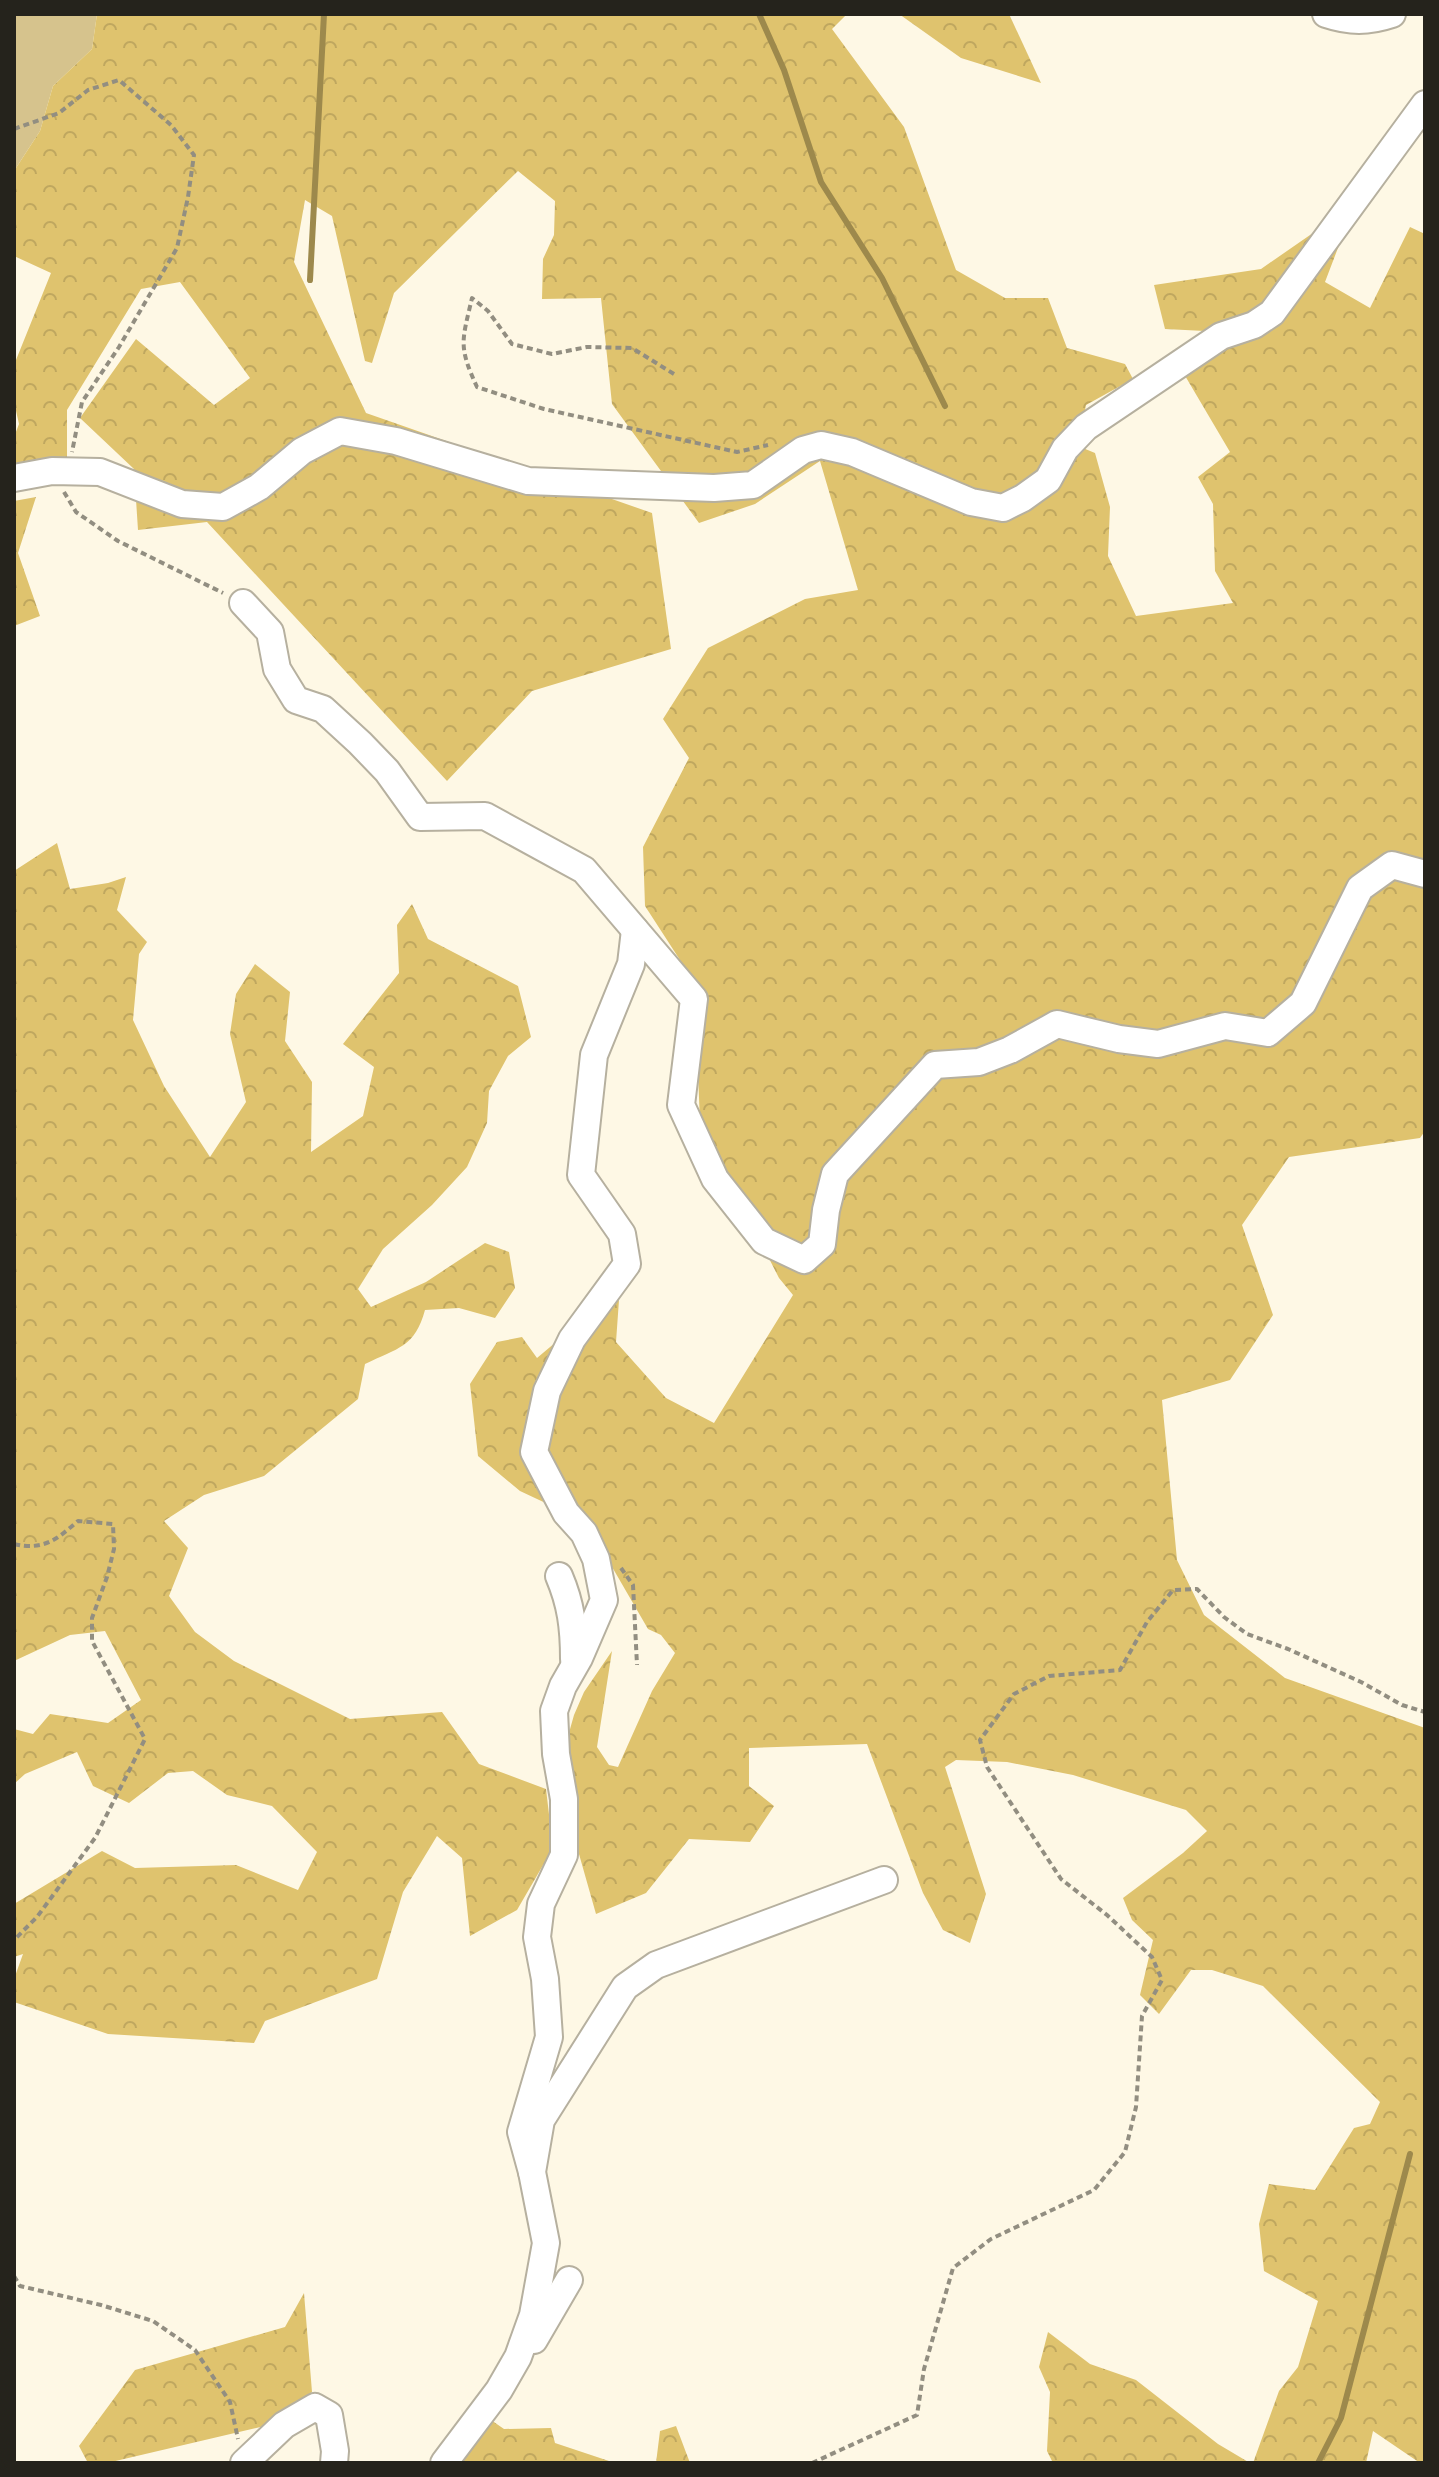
<svg xmlns="http://www.w3.org/2000/svg" width="1439" height="2477" font-family="Karla,sans-serif">
	<style>
		.green { fill: #d6c38d }
		.forest { fill: url(#forest-crowns) }
		.lines { fill: none; stroke-linecap: round; stroke-linejoin: round }
		.stream { stroke: #9d894c; stroke-width: 6 }
		.minor-casing { stroke: #b6b09f; stroke-width: 30 }
		.path { stroke: #928e81; stroke-width: 4; stroke-dasharray: 6 4; stroke-linecap: butt }
		.minor { stroke: #fff; stroke-width: 26 }
	</style>
	<defs>
		<pattern id="forest-crowns" width="20" height="18" patternUnits="userSpaceOnUse" patternTransform="scale(2)"><rect width="20" height="18" fill="#dfc36e"/><path d="M2 6a3 3 0 1 1 6 0M12 15a3 3 0 1 1 6 0" fill="none" stroke="#bfa75f"/></pattern>
	</defs>
	<rect width="100%" height="100%" fill="#fef8e5"/>
	<polygon class="green" points="14,14 97,14 92,49 53,86 40,131 14,171"/>
	<g class="forest">
		<polygon points="97,14 847,14 832,29 904,127 956,270 1005,298 1048,298 1067,348 1125,364 1133,379 1086,405 1078,446 1095,453 1110,507 1108,556 1136,616 1233,603 1215,571 1213,504 1198,477 1230,452 1184,374 1205,331 1165,329 1154,285 1261,269 1323,226 1341,240 1325,282 1370,308 1410,227 1425,234 1425,1131 1420,1138 1289,1157 1242,1225 1273,1315 1230,1380 1162,1400 1177,1560 1204,1615 1285,1678 1425,1728 1425,2463 1420,2463 1373,2431 1366,2463 1253,2463 1279,2391 1298,2367 1318,2301 1264,2271 1259,2224 1269,2184 1315,2190 1354,2128 1370,2124 1380,2102 1263,1986 1212,1970 1191,1970 1159,2014 1140,1995 1153,1940 1132,1920 1123,1898 1183,1853 1207,1831 1186,1810 1073,1775 1007,1762 956,1760 945,1767 986,1894 970,1943 943,1930 923,1893 867,1744 749,1748 749,1786 774,1806 750,1842 689,1839 646,1893 596,1914 577,1847 561,1761 574,1715 584,1692 612,1651 597,1747 609,1765 618,1767 652,1691 675,1653 661,1635 648,1629 586,1522 520,1491 478,1456 470,1384 497,1342 522,1337 537,1358 556,1342 619,1300 616,1342 666,1398 714,1423 793,1295 779,1278 700,1123 698,1072 702,994 645,906 643,847 689,758 663,719 708,648 805,599 858,590 820,461 755,504 699,523 612,404 601,298 542,299 543,259 554,235 555,201 518,171 394,293 372,363 365,361 332,216 305,200 294,262 366,413 652,513 671,649 532,691 447,781 207,522 138,530 134,469 80,418 136,339 214,405 250,378 180,282 141,289 67,410 67,458 23,466 14,465 14,437 19,424 14,402 14,365 51,273 14,256 14,171 40,131 53,86 92,49"/>
		<polygon points="899,14 1009,14 1041,83 961,58"/>
		<polygon points="36,497 18,553 40,616 14,626 14,501"/>
		<path d="M57,843L70,889L108,883L126,877L117,910L147,942L139,954L133,1020L164,1086L210,1157L246,1102L230,1034L236,994L255,964L290,992L285,1041L312,1082L311,1152L363,1116L374,1067L343,1044L399,973L397,925L412,904L428,939L518,986L531,1037L508,1056L489,1091L487,1123L467,1167L432,1205L383,1249L358,1289L371,1307L426,1282L485,1243L509,1252L515,1288L495,1318L459,1308L425,1310C415,1347 398,1348 365,1364L358,1399L264,1476L204,1495L164,1521L188,1548L169,1596L195,1632L234,1661L350,1719L442,1712L479,1764L546,1789L553,1848L517,1910L470,1936L462,1858L437,1836L403,1892L377,1979L265,2021L254,2043L108,2034L14,2002V1979L23,1954L14,1957V1904L102,1851L135,1868L236,1865L298,1890L317,1852L272,1806L227,1795L193,1771L168,1773L129,1803L93,1786L77,1752L25,1774L14,1784V1729L33,1734L50,1714L108,1723L141,1700L105,1631L70,1635L14,1661V871Z"/>
		<polygon points="304,2293 312,2392 265,2426 107,2463 88,2463 79,2446 135,2370 285,2327"/>
		<polygon points="1048,2332 1090,2364 1136,2380 1218,2444 1250,2463 1053,2463 1047,2451 1050,2392 1039,2367"/>
		<polygon points="491,2420 504,2429 551,2428 555,2443 615,2463 456,2463"/>
		<polygon points="676,2426 690,2463 656,2463 660,2431"/>
	</g>
	<g class="lines">
		<g class="stream">
			<polyline points="759,14 784,70 821,182 882,278 945,406"/>
			<polyline points="310,280 324,14"/>
			<polyline points="1318,2463 1341,2418 1410,2154"/>
		</g>
		<g class="minor-casing">
			<g id="minor">
				<path d="M1326,14C1350,22 1368,22 1392,14"/>
				<polyline points="14,478 52,471 100,472 182,504 223,507 259,487 302,451 340,431 396,441 528,481 714,488 753,485 803,450 821,445 852,452 971,502 1003,508 1023,498 1048,480 1065,449 1086,427 1221,336 1254,325 1272,313 1425,104"/>
				<polyline points="243,603 270,632 277,669 296,700 323,709 360,743 387,771 420,817 485,816 584,870 694,999 681,1105 715,1179 764,1241 804,1260 822,1244 826,1210 835,1174 935,1065 979,1062 1010,1050 1057,1024 1119,1039 1158,1044 1225,1026 1268,1033 1303,1003 1360,888 1392,865 1425,874"/>
				<path d="M559,1576C571,1604 574,1628 574,1659"/>
				<polyline points="532,2172 521,2132 549,2037 545,1979 537,1937 541,1904 564,1855 564,1799 556,1754 554,1711 563,1686 579,1658 604,1600 596,1559 584,1533 566,1513 534,1452 547,1391 572,1339 627,1264 622,1234 581,1175 594,1055 631,964 635,930"/>
				<polyline points="534,2340 569,2280"/>
				<polyline points="244,2463 284,2425 315,2407 329,2415 335,2451 334,2463"/>
				<polyline points="444,2463 499,2390 518,2357 533,2315 546,2243 532,2172 541,2120 625,1987 656,1965 884,1880"/>
			</g>
		</g>
		<g class="path">
			<polyline points="14,129 59,113 88,90 119,80 171,125 194,155 188,197 177,248 119,347 82,402 72,452"/>
			<path d="M674,374L632,348L587,347L552,354L512,344L488,311L472,298C462,341 458,346 477,387L544,409L737,452L768,445"/>
			<polyline points="64,492 76,512 118,541 223,593"/>
			<path d="M14,1544C44,1551 57,1539 78,1521L113,1524L114,1549L107,1577L92,1618V1641L145,1739L95,1838L37,1917L14,1940"/>
			<polyline points="621,1568 633,1585 637,1665"/>
			<polyline points="14,2276 20,2286 101,2305 153,2321 195,2350 230,2402 238,2439"/>
			<polyline points="812,2463 917,2415 924,2369 953,2268 991,2239 1094,2190 1125,2152 1136,2107 1142,2016 1162,1980 1152,1957 1107,1915 1061,1879 987,1767 980,1740 1014,1694 1049,1676 1120,1670 1147,1622 1173,1590 1197,1589 1224,1617 1247,1634 1288,1649 1361,1682 1402,1705 1425,1712"/>
		</g>
		<use href="#minor" class="minor"/>
	</g>
	<rect width="1439" height="2477" fill="none" stroke="#25231c" stroke-width="32"/>
</svg>
